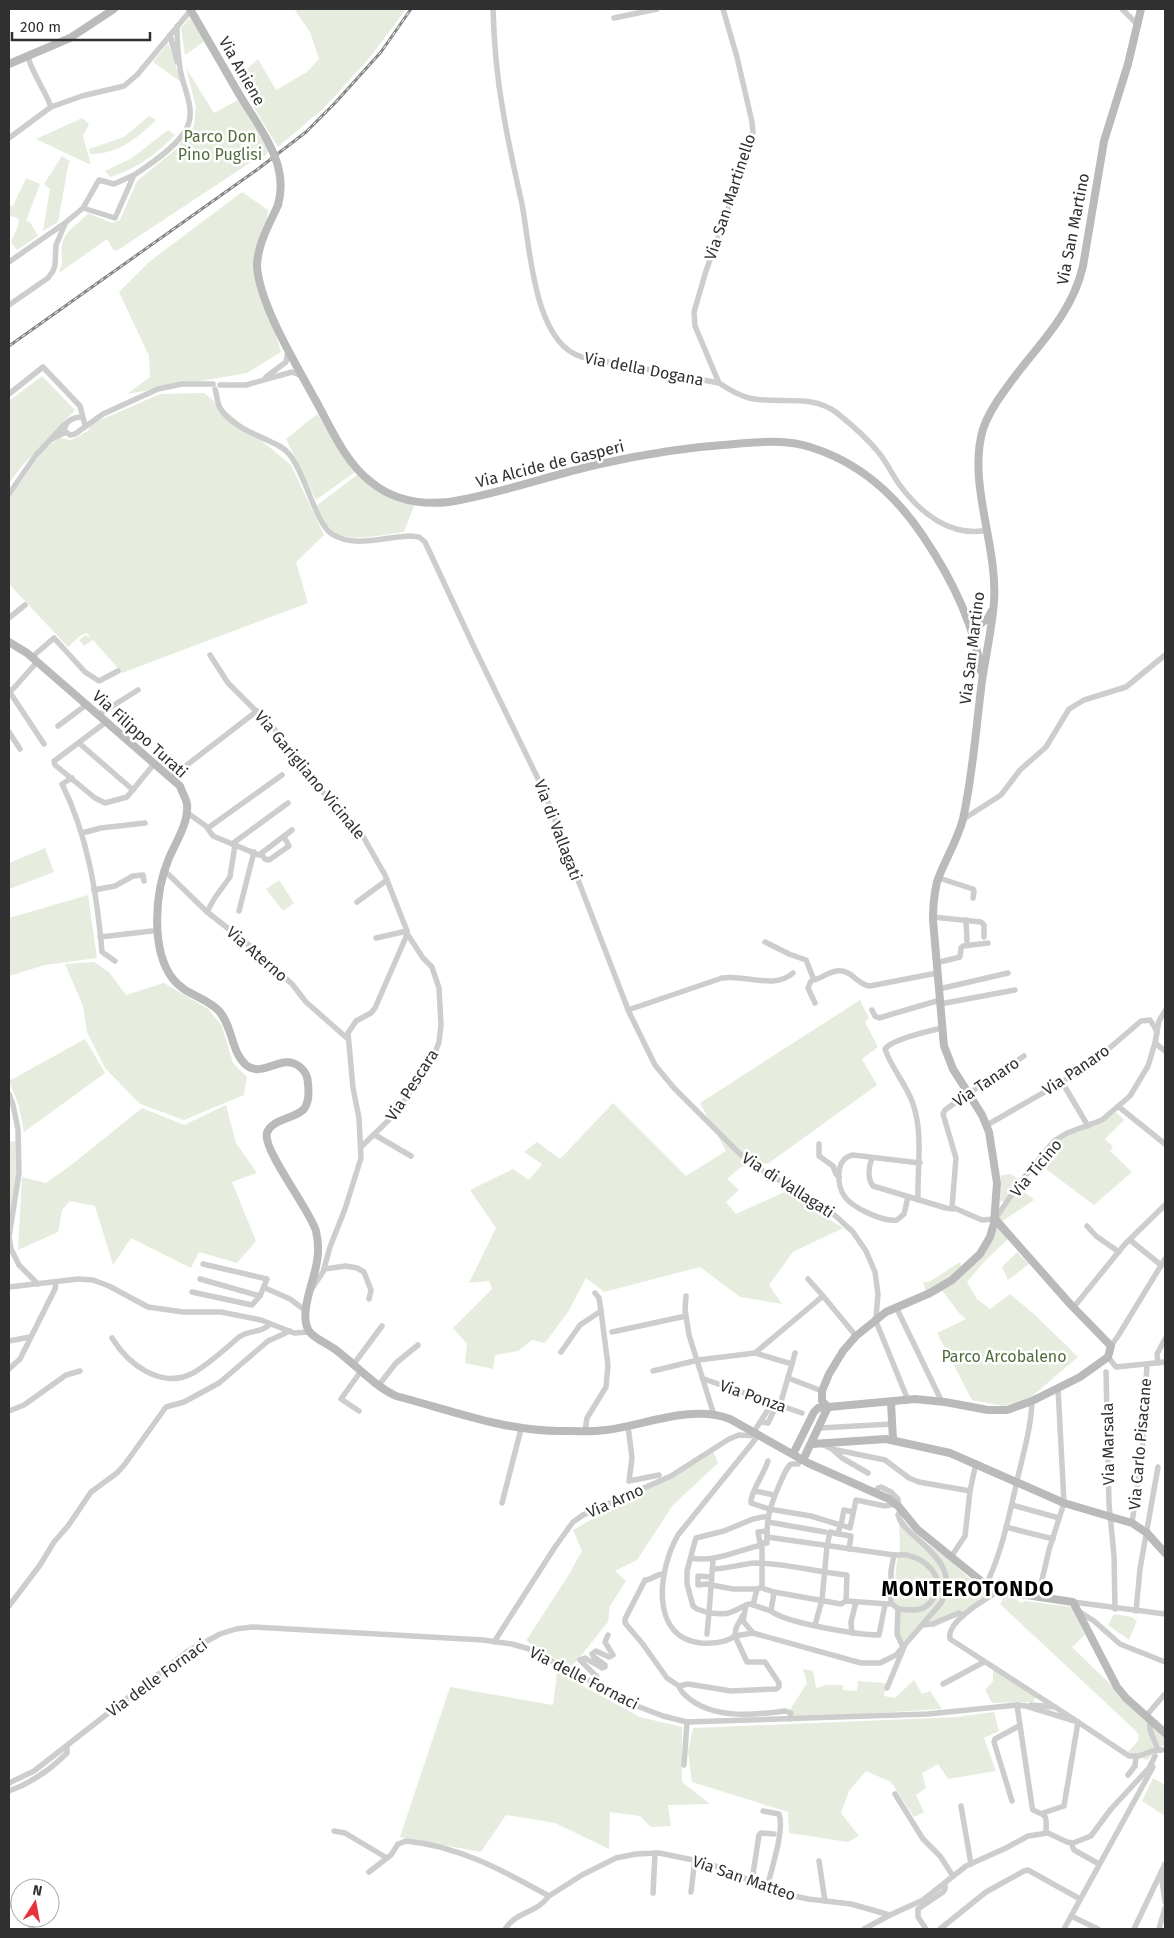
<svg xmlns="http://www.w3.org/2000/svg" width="1174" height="1938" font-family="'Fira Sans',sans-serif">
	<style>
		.green { fill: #e6edde }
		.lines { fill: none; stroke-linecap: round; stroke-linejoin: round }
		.street { stroke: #cdcdcd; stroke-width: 5.5 }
		.secondary { stroke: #bababa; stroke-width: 8 }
		.rail-casing { stroke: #858585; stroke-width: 3 }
		.rail { stroke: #fff; stroke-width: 1; stroke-dasharray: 4; stroke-linecap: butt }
		.secondary-bridge { stroke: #bababa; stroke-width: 8 }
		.labels { text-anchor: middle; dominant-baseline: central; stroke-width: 5; stroke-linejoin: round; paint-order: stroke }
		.street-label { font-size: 16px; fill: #303030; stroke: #fff }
		.park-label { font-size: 16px; fill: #526d3d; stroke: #fff }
		.district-label { font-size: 21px; font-weight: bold; letter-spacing: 1px; fill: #000; stroke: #fff }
	</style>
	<rect width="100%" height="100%" fill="#fff"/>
	<g class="green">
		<polygon points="294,9 406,9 371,56 325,107 278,147 238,81 241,74 258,59 276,90 307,72 319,59 310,32"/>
		<polygon points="190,18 205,41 185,55 181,28"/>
		<polygon points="168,43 181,82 153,62"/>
		<path d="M186,68L214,113L238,100L269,151L265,156L257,158L118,250L114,251L107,239L59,273C60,269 62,265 62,261C61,249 61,239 70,230C76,224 83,220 88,213L112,223L120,220L137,181L175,150L194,126L196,107Z"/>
		<path d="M149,116L156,120C139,137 117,155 90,154L89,149L124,137Z"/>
		<polygon points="82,118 89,124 83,136 91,165 36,139"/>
		<path d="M168,130L175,135C154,156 138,168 110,177L105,171L132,158Z"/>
		<polygon points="62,156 70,161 68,166 58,222 43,231 50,189 44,184"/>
		<polygon points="26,178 40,184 26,221 30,222 38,236 17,250 11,242 18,226 19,219 11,216 9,219 9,205 13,206"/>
		<polygon points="242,192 268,210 259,280 281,352 247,373 127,394 150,377 149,356 119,292 149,262"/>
		<polygon points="42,376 75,410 22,466 9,483 9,401"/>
		<polygon points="204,393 291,465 324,535 296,562 308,603 122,673 93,640 84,646 79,640 86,635 92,639 87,633 81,635 68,647 9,584 9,499 45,448 60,438 71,440 88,431 91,424 160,394"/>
		<polygon points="317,414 355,472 316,500 286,439"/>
		<path d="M358,474C377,493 389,497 414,506L404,532C386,534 340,546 327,527C323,521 321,512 316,506Z"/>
		<polygon points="45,848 54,872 9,889 9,863"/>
		<polygon points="279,880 294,903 283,911 266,889"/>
		<polygon points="88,895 97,958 45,965 9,976 9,918"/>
		<polygon points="94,962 109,972 126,995 164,983 208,1009 222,1026 233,1063 247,1077 244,1095 184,1120 140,1104 105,1068 87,1032 83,1006 65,964"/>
		<polygon points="860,1000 869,1018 865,1022 878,1047 862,1059 877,1085 769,1163 741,1167 727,1179 739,1190 726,1202 736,1214 787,1191 843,1228 793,1252 769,1285 782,1304 740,1297 700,1267 604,1292 586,1278 568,1312 545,1343 532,1340 518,1351 495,1355 493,1369 465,1363 467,1344 453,1328 492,1289 489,1281 469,1283 496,1228 470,1190 513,1169 529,1180 542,1164 524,1152 537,1142 560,1159 613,1103 686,1176 726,1151 700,1103"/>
		<polygon points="85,1039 105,1073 24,1132 19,1106 9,1081"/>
		<polygon points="226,1105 236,1143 257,1173 232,1182 256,1241 237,1263 199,1252 191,1268 131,1238 113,1265 95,1206 70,1201 62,1210 58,1232 18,1250 22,1177 46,1183 75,1162 142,1108 184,1125"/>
		<polygon points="1116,1112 1124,1120 1105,1139 1113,1147 1110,1151 1132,1172 1094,1205 1046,1169 1053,1152 1049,1147 1062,1135 1097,1124"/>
		<polygon points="16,1141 17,1171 9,1220 9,1142"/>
		<polygon points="1011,1174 1020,1180 1005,1202 1000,1201 1001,1175"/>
		<polygon points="1020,1188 1034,1200 1001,1222 1008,1239 985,1261 967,1282 977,1299 990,1309 1010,1294 1035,1315 1078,1357 1030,1398 1004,1406 972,1400 937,1333 966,1319 959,1313 941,1289 985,1249 998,1218"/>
		<polygon points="1017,1252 1029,1264 1008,1280 1002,1267"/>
		<polygon points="960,1262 962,1268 944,1283 926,1293 923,1282 929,1282"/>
		<polygon points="713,1450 718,1463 673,1505 637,1560 615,1571 626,1581 610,1606 608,1622 571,1668 526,1641 568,1576 582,1551 573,1530"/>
		<polygon points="899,1523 950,1560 987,1595 958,1616 933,1628 931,1626 922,1625 903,1642 898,1628 893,1600 897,1560 900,1550"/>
		<polygon points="1009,1596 1022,1603 1025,1601 1071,1607 1085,1635 1072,1647 1165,1737 1165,1744 1147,1760 1127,1753 1138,1741 1139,1736 1136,1731 1000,1604 1003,1598"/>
		<polygon points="1114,1614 1132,1617 1137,1621 1129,1640 1108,1625"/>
		<polygon points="803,1669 813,1671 816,1688 826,1685 843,1685 843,1690 857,1691 858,1681 884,1683 886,1684 884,1696 895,1698 914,1680 922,1694 930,1691 942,1709 797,1718 790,1710 807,1683"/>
		<polygon points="993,1669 1036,1696 1033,1702 992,1703 985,1690 993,1681"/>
		<polygon points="557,1672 640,1717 682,1727 682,1782 710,1804 668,1805 671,1826 651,1827 640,1816 610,1812 609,1849 555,1823 506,1815 481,1852 400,1837 450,1687 553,1705"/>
		<polygon points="994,1712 999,1731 984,1738 996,1771 948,1779 938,1764 922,1773 926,1788 916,1795 924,1812 914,1817 891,1782 866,1771 849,1791 841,1813 859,1836 848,1842 789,1833 788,1812 692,1782 688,1752 693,1728 957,1717"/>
		<polygon points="1153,1778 1165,1785 1165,1816 1142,1801"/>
	</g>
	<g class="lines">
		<g class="street">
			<path d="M493,9C494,43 497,78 503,111C508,142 515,173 522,204C530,245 533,343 582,357L719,383C728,389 738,395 749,398C779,405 811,393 837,413C852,425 867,438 879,453C887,463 892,474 899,484C920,513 951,538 988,530"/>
			<polyline points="1122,9 1137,24"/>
			<polyline points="614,18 657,9"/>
			<polyline points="170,35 177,62"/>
			<path d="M28,57C33,75 45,90 51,107"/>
			<polyline points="9,138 51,107 82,96 124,86 137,75 191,10"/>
			<path d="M134,175C151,164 184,142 189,122C194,105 182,85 180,68C178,55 177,40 177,26"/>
			<polyline points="9,262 65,223 83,208 99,180 114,184 134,175 115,218 83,208"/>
			<polyline points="9,305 48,278 53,271 55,265 56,245 65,224"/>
			<polyline points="266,377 286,362 288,351"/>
			<polyline points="719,383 695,326 694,312 706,271 749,149 753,133 752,122 737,57 723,9"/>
			<polyline points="220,385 246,385 292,372 302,376"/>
			<path d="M215,389C217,395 217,402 220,408C229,423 249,432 263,438C273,443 283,446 289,454C305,472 316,525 332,534C355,549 386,536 411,536L419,537L425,542L473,645L543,789L629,1012L655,1065L674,1088L740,1154L760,1169L828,1209L853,1232L866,1251L875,1272L878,1294L876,1318"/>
			<polyline points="9,394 43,367 80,406 85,425"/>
			<path d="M65,428C66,420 75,417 82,417"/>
			<polyline points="50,440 66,432 70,435 75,434 103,414 158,389 182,384 213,384"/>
			<polyline points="9,494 36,455 65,424"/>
			<polyline points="9,618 25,605"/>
			<polyline points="210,655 228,683 277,732 300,766 346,818 360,831 385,875 407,931 406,937 375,1008 371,1013 356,1021 348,1033 353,1088 359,1118 361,1158 345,1209 330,1247 323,1272 311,1290"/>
			<polyline points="32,657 54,638 85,672 99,681 118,671"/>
			<polyline points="9,691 44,744"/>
			<polyline points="9,691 13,689 37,662"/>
			<polyline points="98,715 138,690"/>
			<polyline points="106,722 57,759 54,761 55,765 95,798 105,803 127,797 154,764"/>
			<polyline points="58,726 86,705"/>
			<polyline points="9,732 20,749"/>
			<polyline points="79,743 133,790"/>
			<path d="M72,778L62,784C88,836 97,895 102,952L115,961"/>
			<polyline points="170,778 257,711"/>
			<polyline points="186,812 206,826 213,836 259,855 292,830"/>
			<polyline points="962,820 1001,795 1020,770 1046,747 1069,709 1084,700 1126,687 1165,655"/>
			<polyline points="208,828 282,775"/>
			<polyline points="82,833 101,828 145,823"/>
			<polyline points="232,844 288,803"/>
			<polyline points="261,854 265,859 269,860 289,846 284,837"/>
			<polyline points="165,871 206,911 259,953 292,984 306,1002 348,1039"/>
			<polyline points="939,878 973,889 974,891 973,898"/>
			<polyline points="94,890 115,886 133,876 143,875 144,881"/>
			<polyline points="357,902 387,880"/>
			<polyline points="239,911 254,852"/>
			<polyline points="207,912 214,899 230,877 235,845"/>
			<polyline points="933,917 981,922 984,925 984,937"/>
			<polyline points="966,920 967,941"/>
			<polyline points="100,937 152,931"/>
			<polyline points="376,938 407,931"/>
			<path d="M765,942L789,954L806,960L814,980C822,978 828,972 837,971C852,969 857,985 870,986L937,973"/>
			<polyline points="936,963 960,957 961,948 963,946 988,943"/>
			<polyline points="811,981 808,988 815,1003"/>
			<polyline points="939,989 1008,973"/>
			<polyline points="940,1004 1015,990"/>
			<path d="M628,1010L722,978C745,974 774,990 793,973"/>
			<polyline points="872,1010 875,1016 879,1018 940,1000"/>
			<polyline points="1155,1043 1165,1051"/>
			<polyline points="1024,1056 956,1102 945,1110 943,1114 956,1158 952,1207 982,1220 995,1219 1022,1180 1054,1141 1067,1133 1102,1120 1130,1096 1148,1066 1155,1043 1159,1021 1165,1011"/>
			<polyline points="1062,1082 1088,1126"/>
			<polyline points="9,1094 13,1105 18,1129 19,1173 9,1237 11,1249 19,1265 38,1284"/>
			<polyline points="1119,1107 1165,1144"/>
			<polyline points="987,1125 1062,1082 1098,1058 1141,1021 1150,1020 1154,1026 1157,1032"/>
			<polyline points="375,1135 411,1156"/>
			<polyline points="819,1144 819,1156 833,1166 836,1174 839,1177"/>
			<polyline points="361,1147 397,1112 435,1053 439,1042 441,1025 439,988 432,967 423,958 406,932"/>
			<path d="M872,1158C869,1166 867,1178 873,1186L946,1208L953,1209"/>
			<path d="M908,1197L904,1214L897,1220C883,1222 853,1208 845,1197C836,1185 835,1158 853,1155L920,1163"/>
			<path d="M918,1200C917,1166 924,1133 912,1101C905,1083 891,1067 885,1049C892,1039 929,1031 942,1028"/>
			<polyline points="1087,1226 1096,1236 1119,1252"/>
			<polyline points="1130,1240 1161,1265"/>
			<polyline points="324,1269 346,1266 357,1268 364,1272 371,1290 369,1299"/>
			<polyline points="200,1279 260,1296 267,1279 203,1264"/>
			<polyline points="808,1279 823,1296"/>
			<polyline points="9,1287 78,1279 93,1280 109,1286 148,1307 183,1312 221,1312 261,1320 294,1333 309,1332"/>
			<polyline points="265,1288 290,1299 306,1311"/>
			<polyline points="192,1292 252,1305 260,1296"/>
			<polyline points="595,1293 599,1298 601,1311"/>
			<polyline points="686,1296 685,1310 689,1335 714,1415"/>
			<polyline points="896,1307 942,1402"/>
			<polyline points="1073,1308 1125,1244 1165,1205"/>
			<polyline points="875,1319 908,1400"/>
			<polyline points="612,1332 686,1316"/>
			<path d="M112,1338C128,1364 161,1390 193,1373C209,1364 225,1349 239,1337C249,1330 262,1333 270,1324"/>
			<polyline points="9,1341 30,1337"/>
			<polyline points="1111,1346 1118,1336 1165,1259"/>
			<polyline points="561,1352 580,1325 601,1311 608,1365 606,1387 587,1418 585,1431"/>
			<polyline points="755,1353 823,1296 856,1336"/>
			<polyline points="1108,1357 1116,1367 1165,1362"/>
			<polyline points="1158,1363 1157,1354 1165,1339"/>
			<polyline points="792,1364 795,1353"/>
			<polyline points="353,1365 382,1326"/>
			<polyline points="9,1369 20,1359 55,1289 56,1282"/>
			<polyline points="653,1371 698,1360 755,1353 792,1364 780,1405"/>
			<polyline points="1106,1372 1109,1504 1114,1555 1115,1609"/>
			<polyline points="788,1378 822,1391"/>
			<polyline points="704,1379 802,1413"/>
			<polyline points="378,1386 396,1363 418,1345"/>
			<polyline points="9,1411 24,1405 66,1375 80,1371"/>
			<polyline points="359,1411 341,1399 361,1371"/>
			<polyline points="762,1422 768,1423 777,1404"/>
			<polyline points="628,1426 632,1458 629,1481 659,1475"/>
			<polyline points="820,1428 892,1424"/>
			<polyline points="753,1433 773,1402"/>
			<polyline points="822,1444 832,1449 885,1460 909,1478 919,1482 970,1491"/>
			<polyline points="832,1449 842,1458 868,1473"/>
			<path d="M768,1461C764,1474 750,1493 751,1503L769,1509L811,1516L840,1525L838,1534L830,1532L827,1546L822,1600L815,1625"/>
			<polyline points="755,1491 774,1495"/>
			<polyline points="875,1493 878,1488 881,1487 891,1492 898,1499 899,1507"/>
			<polyline points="502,1503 521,1429"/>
			<polyline points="1012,1505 1059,1518"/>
			<polyline points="853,1512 844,1510 841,1525 850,1528 856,1500 885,1506 895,1504"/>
			<polyline points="768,1522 825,1532"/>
			<polyline points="1132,1523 1142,1454 1147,1364"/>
			<polyline points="1006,1527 1053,1539"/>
			<polyline points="838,1534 851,1536 849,1549"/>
			<polyline points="767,1537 894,1555"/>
			<path d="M762,1543H767C766,1516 771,1504 781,1481C784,1475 786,1468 791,1464H798L801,1459"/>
			<polyline points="762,1543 760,1543 758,1532 767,1531"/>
			<polyline points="951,1557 965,1536 970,1491 976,1463"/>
			<path d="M691,1558C715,1563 738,1550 762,1545"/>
			<path d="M713,1560L709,1613C729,1615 728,1614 746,1605"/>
			<path d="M713,1569C727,1569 741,1564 755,1563C786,1563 816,1572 847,1575L846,1601"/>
			<path d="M663,1574C656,1574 652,1580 645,1580L625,1619V1623L642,1643L667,1678L679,1686C681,1693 686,1696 691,1700C717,1719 755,1715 785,1711L791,1713L790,1719"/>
			<polyline points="711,1577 698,1576 698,1585 706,1584 733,1589 757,1589"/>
			<path d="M986,1585C1002,1552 1009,1516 1017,1481C1023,1454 1031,1429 1032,1401"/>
			<path d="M938,1590C940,1574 926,1560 910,1556C905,1554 899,1555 894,1555L891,1571V1603L898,1609C920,1612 929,1610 938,1590L946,1586"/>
			<path d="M999,1591C986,1599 946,1621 950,1639L1055,1707"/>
			<polyline points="774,1592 841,1604 846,1601"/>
			<polyline points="1038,1597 1049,1550 1064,1503 1058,1388"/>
			<polyline points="846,1601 889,1604"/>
			<polyline points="1073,1602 1165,1614"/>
			<polyline points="753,1605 757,1589 762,1587 762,1543"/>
			<polyline points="9,1606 40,1565 54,1542 68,1526 91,1492 117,1473 125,1464 166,1407 184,1402 219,1383 268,1341 290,1331"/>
			<polyline points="898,1609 897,1634 903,1647"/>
			<polyline points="1077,1610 1094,1621 1120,1644 1165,1662"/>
			<path d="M771,1611C786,1623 858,1635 879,1635L885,1605"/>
			<polyline points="1136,1611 1140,1569 1158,1467"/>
			<polyline points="743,1615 736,1628 735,1636 753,1633 743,1621 746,1605 750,1604 771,1611 774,1592 762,1588"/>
			<polyline points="922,1625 932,1624 959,1613 963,1616"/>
			<path d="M753,1633L861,1663H880L896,1655L941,1603C959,1570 930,1551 909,1531C904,1526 900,1522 898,1515L901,1510"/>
			<polyline points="852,1633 851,1622 856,1602"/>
			<polyline points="707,1634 709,1613 697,1609 693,1606 687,1584 687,1571 695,1541 696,1538 724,1531 753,1519 768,1516"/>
			<polyline points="494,1642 555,1547 573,1522 583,1515 671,1476 729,1439 739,1435 758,1436"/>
			<polyline points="943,1684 984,1662"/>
			<polyline points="597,1685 597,1677 580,1660 585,1658 602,1668 605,1667 605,1665 594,1657 592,1654 596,1651 609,1657 613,1655 605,1642 608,1635"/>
			<path d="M679,1686L688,1684L731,1691L776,1689L779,1687V1683L765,1662H747L735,1636C725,1643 714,1644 701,1643C648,1637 659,1568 678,1535L758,1436"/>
			<polyline points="887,1688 904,1647"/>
			<path d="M1017,1705L1032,1806L1033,1810C1049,1817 1046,1815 1046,1833"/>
			<polyline points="1031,1705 1055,1707 1075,1720"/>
			<polyline points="1146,1716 1164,1695"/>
			<polyline points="1150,1719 1150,1730 1158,1750"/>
			<polyline points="684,1765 687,1722"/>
			<polyline points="1128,1775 1135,1766 1136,1756"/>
			<polyline points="9,1783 34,1771 188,1651 220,1634 236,1629 252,1627 483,1640 512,1644 529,1649 637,1706 663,1716 687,1722 928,1714 1017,1705 1026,1706 1078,1722 1129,1756 1139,1756 1152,1751 1162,1750"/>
			<path d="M9,1791C31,1783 50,1770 67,1753V1746"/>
			<polyline points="895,1794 923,1839 940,1856 953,1876"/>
			<polyline points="1012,1801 994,1742 995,1739 1019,1726"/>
			<polyline points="961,1806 971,1864"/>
			<path d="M763,1811L779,1814C785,1830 771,1870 767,1888"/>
			<polyline points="1043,1813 1064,1806 1078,1722"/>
			<path d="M334,1831L345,1833L387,1858L391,1855L398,1844L406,1841C459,1846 504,1871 549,1896L582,1875L616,1858L636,1854L659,1853L708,1863L781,1893L808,1899L851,1904L890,1915L923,1900L966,1866L1006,1848L1028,1836L1048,1833L1067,1842L1073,1843L1091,1836L1111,1809L1149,1768L1155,1756"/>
			<polyline points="1071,1843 1074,1850 1099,1864"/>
			<polyline points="819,1861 825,1901"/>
			<polyline points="369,1872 387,1858"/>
			<polyline points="1161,1873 1165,1902"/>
			<polyline points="752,1880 759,1835 761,1833 774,1834"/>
			<polyline points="691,1892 695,1859"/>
			<polyline points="653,1893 655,1853"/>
			<polyline points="9,1903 20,1913"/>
			<polyline points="1071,1916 1098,1929"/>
			<polyline points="25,1918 33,1929"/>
			<path d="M505,1929C518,1910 536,1914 549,1896"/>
			<polyline points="864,1929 890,1915"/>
			<polyline points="926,1929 918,1917 918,1909 943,1892 945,1889 945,1884"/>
			<polyline points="940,1929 986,1892 1024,1871 1028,1870 1080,1899"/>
			<polyline points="1064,1929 1153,1767"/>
			<polyline points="1134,1929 1165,1864"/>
			<polyline points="1159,1929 1165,1908"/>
		</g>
		<g class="secondary">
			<polyline points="190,9 239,94"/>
			<polyline points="9,64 70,38 114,9"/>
			<path d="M278,205C270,223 257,245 257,266C259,304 297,366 316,401C331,428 345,462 371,482C393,500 421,505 449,502C500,494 550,475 600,464C644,454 689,447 735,444C759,442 786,439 810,447C859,462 895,494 923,536C950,576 974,623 981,671"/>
			<polyline points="967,619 978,626 988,618 991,612"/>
			<path d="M9,642L27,653L180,786C182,792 186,799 187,804C189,822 176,842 169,858C155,891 150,949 173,979C185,995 206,997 219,1011C233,1027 231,1052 246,1065C263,1079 282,1052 300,1067C305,1071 308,1077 308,1084C309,1092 309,1102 304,1109C295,1119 271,1119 267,1133C262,1149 310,1210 316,1231C318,1240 319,1251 317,1261C315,1279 298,1314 309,1331C314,1339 329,1344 336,1350C357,1366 373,1385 396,1396C450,1410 504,1431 560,1431C575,1431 591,1432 606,1430C645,1425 693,1404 730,1419L808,1463L889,1499L899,1507L917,1529L986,1585L999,1591L1073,1602L1117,1687L1126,1698L1165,1733"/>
			<polyline points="891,1402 893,1440"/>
			<path d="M828,1407L822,1401V1391L829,1374L843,1351L856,1336L886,1312L930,1293L952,1280L980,1254L990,1237L994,1223L997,1183L989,1132L982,1115L953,1069L944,1046L933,920C933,907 934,895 937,882C944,861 957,842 963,819C973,774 976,727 982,681C986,654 992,628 994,602C998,545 967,483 983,429C988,414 996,402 1005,390C1034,348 1071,318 1083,266L1104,141L1128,64L1141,9"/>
			<polyline points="812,1444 886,1439 950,1453 1064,1503 1132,1523 1147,1533 1165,1553"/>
			<polyline points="793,1454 814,1412 818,1408 915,1399 945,1402 988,1410 1007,1410 1032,1401 1080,1377 1108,1357 1111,1346 1071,1305 995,1219"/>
			<polyline points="803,1460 828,1407"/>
		</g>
		<g class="rail-casing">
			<polyline id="rail" points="9,346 258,169 306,132 335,103 381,52 411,9"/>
		</g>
		<use href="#rail" class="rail"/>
		<path class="secondary-bridge" d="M239,94C259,128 290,163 278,205"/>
	</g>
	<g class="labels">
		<g class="street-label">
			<text transform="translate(242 71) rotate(60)">Via Aniene</text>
			<text transform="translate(730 197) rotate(-72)">Via San Martinello</text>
			<text transform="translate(1073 229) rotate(-79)">Via San Martino</text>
			<text transform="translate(644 369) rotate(11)">Via della Dogana</text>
			<text transform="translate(550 464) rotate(-14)">Via Alcide de Gasperi</text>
			<text transform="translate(972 648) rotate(-83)">Via San Martino</text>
			<text transform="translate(140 734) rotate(42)">Via Filippo Turati</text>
			<text transform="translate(310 775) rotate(50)">Via Garigliano Vicinale</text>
			<text transform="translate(558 830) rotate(69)">Via di Vallagati</text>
			<text transform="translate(257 954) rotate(41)">Via Aterno</text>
			<text transform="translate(1076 1070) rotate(-34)">Via Panaro</text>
			<text transform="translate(986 1082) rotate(-34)">Via Tanaro</text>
			<text transform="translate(412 1085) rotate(-57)">Via Pescara</text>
			<text transform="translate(1036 1168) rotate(-50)">Via Ticino</text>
			<text transform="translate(788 1185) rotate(33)">Via di Vallagati</text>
			<text transform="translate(753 1396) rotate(19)">Via Ponza</text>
			<text transform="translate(1108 1444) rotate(-91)">Via Marsala</text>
			<text transform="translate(1140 1444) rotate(-85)">Via Carlo Pisacane</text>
			<text transform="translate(615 1501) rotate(-24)">Via Arno</text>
			<text transform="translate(157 1678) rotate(-36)">Via delle Fornaci</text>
			<text transform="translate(584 1678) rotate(27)">Via delle Fornaci</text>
			<text transform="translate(744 1878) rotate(19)">Via San Matteo</text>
		</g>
		<g class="park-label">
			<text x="220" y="136">Parco Don<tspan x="220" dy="18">Pino Puglisi</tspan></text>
			<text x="1004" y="1356">Parco Arcobaleno</text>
		</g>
		<g class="district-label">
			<text x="968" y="1589">MONTEROTONDO</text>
		</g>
	</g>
	<rect width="1174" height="1938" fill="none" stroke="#303030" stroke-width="20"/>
	<g transform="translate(35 1903) rotate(11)"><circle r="24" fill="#ffffff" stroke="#acacac"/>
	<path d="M0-4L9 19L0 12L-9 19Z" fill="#e7323b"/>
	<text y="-8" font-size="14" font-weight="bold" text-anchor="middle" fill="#303030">N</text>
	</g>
	<path d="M12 32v8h138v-8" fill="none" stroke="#303030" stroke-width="2.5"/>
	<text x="20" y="32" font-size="15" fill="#303030" stroke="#ffffff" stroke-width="4" paint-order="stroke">200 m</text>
</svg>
